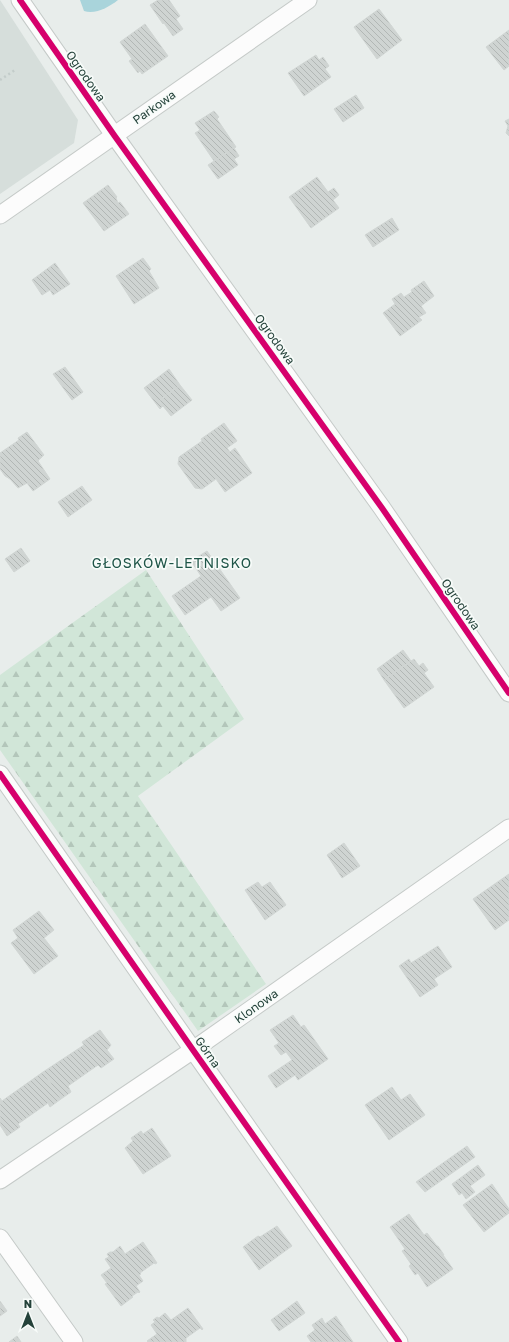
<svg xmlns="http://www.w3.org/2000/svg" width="509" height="1342" font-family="'Golos Text',sans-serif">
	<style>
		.built { fill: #d6dedb }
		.forest { fill: url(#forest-firs) }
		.water { fill: #a9d4db }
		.building { fill: url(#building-back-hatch); stroke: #d1d6d4 }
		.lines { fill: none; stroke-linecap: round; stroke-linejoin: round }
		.minor-casing { stroke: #c5cac8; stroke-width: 19 }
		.path { stroke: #c3ccca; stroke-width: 2.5; stroke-dasharray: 2 3; stroke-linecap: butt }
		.minor { stroke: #fcfcfc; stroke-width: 17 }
		.cycleway-casing { stroke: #f7fbf9; stroke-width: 8 }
		.cycleway { stroke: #d6006c; stroke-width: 6 }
		.labels { text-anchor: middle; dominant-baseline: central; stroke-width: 3.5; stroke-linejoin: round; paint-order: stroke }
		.street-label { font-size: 12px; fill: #24423a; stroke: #f7fbf9 }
		.quarter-label { font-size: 14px; letter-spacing: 1px; fill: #1f5548; stroke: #f7fbf9 }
	</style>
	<defs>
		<pattern id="forest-firs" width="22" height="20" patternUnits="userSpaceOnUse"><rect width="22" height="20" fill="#d1e6d8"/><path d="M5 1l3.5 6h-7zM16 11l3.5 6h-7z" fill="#b3c6ba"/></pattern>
		<pattern id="building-back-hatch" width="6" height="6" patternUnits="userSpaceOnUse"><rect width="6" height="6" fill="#cfd4d2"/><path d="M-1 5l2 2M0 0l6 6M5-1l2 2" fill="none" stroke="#b2b7b5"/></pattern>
	</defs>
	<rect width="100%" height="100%" fill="#e8edeb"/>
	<polygon class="built" points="0,0 78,120 74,143 0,194"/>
	<polygon class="forest" points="146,570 244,719 138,796 266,984 198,1031 0,750 0,675"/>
	<path class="water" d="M80,0H118C109,7 95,15 84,11Z"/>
	<g class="building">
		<polygon points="158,0 169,0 180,16 176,19 183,29 173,36 164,23 163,24 150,5"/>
		<polygon points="379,9 402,40 377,59 354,27"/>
		<polygon points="145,24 168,56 142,74 140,71 138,73 129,61 132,59 120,42"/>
		<polygon points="509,30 509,66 504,70 486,47"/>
		<polygon points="316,55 319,60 323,57 329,66 325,69 331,77 304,96 288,73"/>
		<polygon points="356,95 364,108 343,122 334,109"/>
		<polygon points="214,111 219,117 217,119 236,147 214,161 195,133 200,130 195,123"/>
		<polygon points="509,119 509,136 506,133 508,126 505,121"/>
		<polygon points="234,148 239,156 234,159 238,165 218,179 208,165"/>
		<polygon points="317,177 328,192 334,188 339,195 333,200 339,208 311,228 289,197"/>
		<polygon points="108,185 117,197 116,198 118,203 120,202 129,214 104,231 83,203"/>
		<polygon points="392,218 399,230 373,247 365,235"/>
		<polygon points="143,258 151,269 149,271 159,288 134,304 116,276"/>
		<polygon points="55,263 70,284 53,295 50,290 42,295 32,280"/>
		<polygon points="424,281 434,296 421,306 426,313 419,317 422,320 400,336 383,313 395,304 392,299 401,293 404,297 412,292 411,290"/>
		<polygon points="65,367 83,392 72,400 53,374"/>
		<polygon points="169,369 180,385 159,401 163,406 160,409 144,388"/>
		<polygon points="180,385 192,400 171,416 159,401"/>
		<polygon points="224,423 237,441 227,448 230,452 235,448 252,473 225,492 216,479 202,489 195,488 178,464 179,457 202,441 201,439"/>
		<polygon points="27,432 44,455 38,461 50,479 33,491 27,483 18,488 10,479 5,476 0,469 0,453 19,440 18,438"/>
		<polygon points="82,486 92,500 68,517 58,502"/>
		<polygon points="21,548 30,561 14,572 5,559"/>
		<polygon points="207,551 240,598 221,611 211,597 185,615 172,596 201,576 191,561"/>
		<polygon points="403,650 411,661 384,680 377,669"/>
		<polygon points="414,659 419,666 423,663 428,670 424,673 434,687 404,708 384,680"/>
		<polygon points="344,843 360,866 342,878 327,855"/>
		<polygon points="509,874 509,920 495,930 473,899"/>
		<polygon points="258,882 262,887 270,882 286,905 265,920 245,890"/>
		<polygon points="39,911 54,930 44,938 58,956 34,974 11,943 18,938 13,930"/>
		<polygon points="438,946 452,967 434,979 438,985 420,997 399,966 409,959 411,963"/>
		<polygon points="293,1015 301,1027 304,1025 328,1059 298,1080 295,1075 276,1088 268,1076 292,1060 286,1052 281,1055 274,1046 279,1043 270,1030"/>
		<polygon points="100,1030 111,1045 107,1050 114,1059 101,1068 98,1065 68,1086 71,1092 61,1099 43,1072 84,1045 82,1042"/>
		<polygon points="43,1072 61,1099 50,1107 48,1103 18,1124 20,1127 7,1136 0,1125 0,1098 2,1101"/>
		<polygon points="392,1087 401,1100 410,1094 425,1115 389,1140 365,1105"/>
		<polygon points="152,1128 171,1156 143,1174 125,1148 133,1141 131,1138 141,1131 143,1134"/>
		<polygon points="467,1146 475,1157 425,1192 416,1182"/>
		<polygon points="478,1165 485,1175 470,1186 475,1192 466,1199 462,1193 459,1195 452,1184"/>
		<polygon points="492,1184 509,1209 509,1213 484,1232 463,1205"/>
		<polygon points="409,1214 424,1235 427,1233 437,1246 438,1246 444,1255 443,1255 453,1269 427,1287 418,1273 415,1275 409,1266 411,1264 402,1251 405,1249 390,1227"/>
		<polygon points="277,1226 292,1246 259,1270 243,1247 258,1236 260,1237"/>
		<polygon points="143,1242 157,1263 155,1264 154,1263 140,1273 141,1274 139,1275 143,1281 136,1286 140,1292 139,1293 138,1292 132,1296 133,1297 121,1306 105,1284 107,1283 101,1275 111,1268 105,1259 109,1257 107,1254 110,1252 113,1252 120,1246 125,1254"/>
		<polygon points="0,1301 7,1311 0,1316"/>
		<polygon points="297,1301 305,1313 279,1331 271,1320"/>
		<polygon points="188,1308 203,1329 202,1330 200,1328 186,1338 186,1342 148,1342 147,1341 157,1334 151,1325 155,1322 153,1320 157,1317 159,1318 165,1313 171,1320"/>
		<polygon points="336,1316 353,1342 311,1342 307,1336 315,1330 312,1325 322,1318 325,1324"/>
		<polygon points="17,1336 21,1342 9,1342"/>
	</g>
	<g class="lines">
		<g class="minor-casing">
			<g id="minor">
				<polyline points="20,0 114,135 382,508 509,693"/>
				<polyline points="0,215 308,0"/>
				<polyline points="0,774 193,1050 399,1342"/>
				<polyline points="0,1180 193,1050 509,828"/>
				<polyline points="0,1238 74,1342"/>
			</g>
		</g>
		<polyline class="path" points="0,80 15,70"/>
		<use href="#minor" class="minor"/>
		<g class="cycleway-casing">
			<g id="cycleway">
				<polyline points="20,0 114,135 382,508 509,693"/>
				<polyline points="0,774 193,1050 399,1342"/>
			</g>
		</g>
		<use href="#cycleway" class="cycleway"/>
	</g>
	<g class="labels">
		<g class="street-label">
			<text transform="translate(86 76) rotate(55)">Ogrodowa</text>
			<text transform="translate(154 107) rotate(-35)">Parkowa</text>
			<text transform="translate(275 339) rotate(54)">Ogrodowa</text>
			<text transform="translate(461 604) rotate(56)">Ogrodowa</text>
			<text transform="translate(256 1006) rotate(-35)">Klonowa</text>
			<text transform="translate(208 1052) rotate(55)">Górna</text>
		</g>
		<g class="quarter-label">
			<text x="172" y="562">GŁOSKÓW-LETNISKO</text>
		</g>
	</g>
	<g transform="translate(28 1314)" stroke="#f7fbf9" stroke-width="3" paint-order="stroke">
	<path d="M0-3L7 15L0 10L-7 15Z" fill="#24423a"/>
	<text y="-6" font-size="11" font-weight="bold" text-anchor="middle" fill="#24423a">N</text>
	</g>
</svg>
